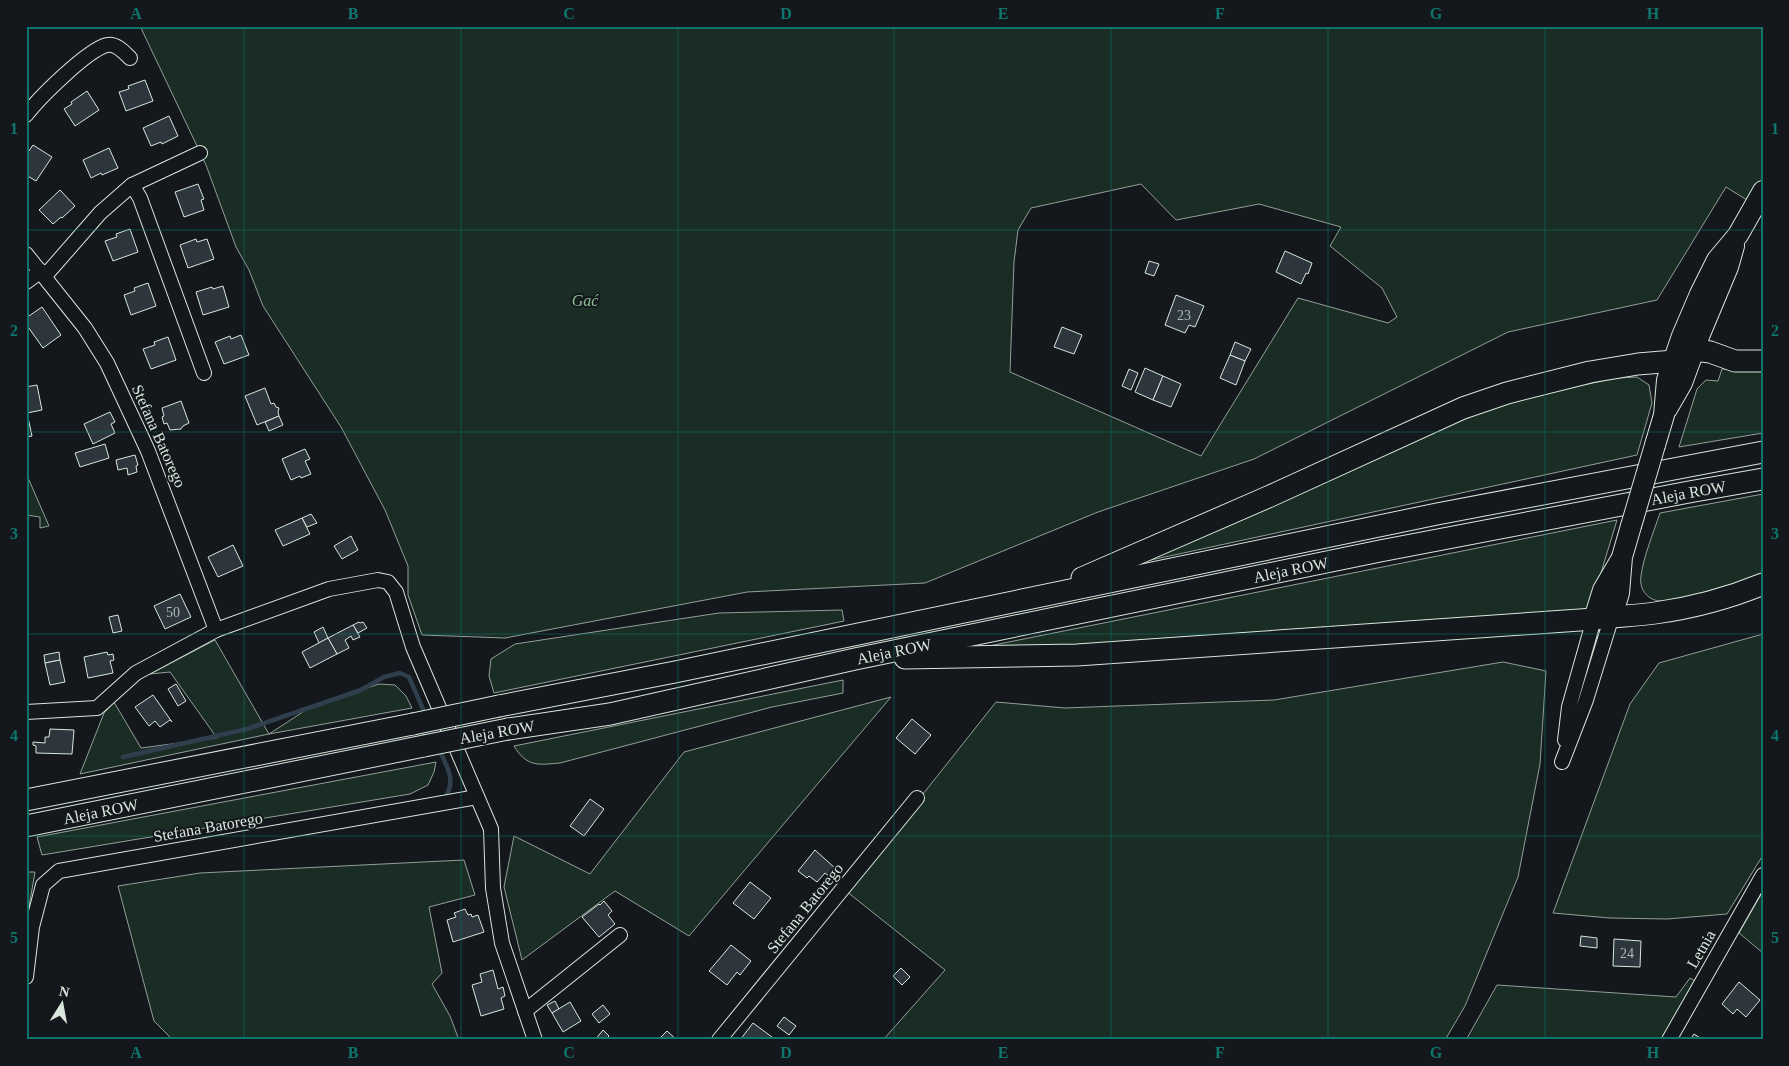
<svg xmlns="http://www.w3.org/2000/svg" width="1789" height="1066" font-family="Georgia,serif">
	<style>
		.green { fill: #1a2d24; stroke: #939e99; fill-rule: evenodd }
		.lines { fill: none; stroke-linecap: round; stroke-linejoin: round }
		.stream { stroke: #2f3f4d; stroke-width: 4.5 }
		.building { fill: #2c363c; stroke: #d8e6dc }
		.street-casing { stroke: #d8e6dc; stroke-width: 16 }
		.secondary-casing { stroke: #d8e6dc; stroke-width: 22 }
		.primary-casing { stroke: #d8e6dc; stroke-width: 23 }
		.street { stroke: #14181c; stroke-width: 14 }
		.secondary { stroke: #14181c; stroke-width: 20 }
		.primary { stroke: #14181c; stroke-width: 21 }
		.secondary-bridge-casing { stroke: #d8e6dc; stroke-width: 22; stroke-linecap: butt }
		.primary-bridge-casing { stroke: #d8e6dc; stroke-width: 23; stroke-linecap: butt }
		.secondary-bridge { stroke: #14181c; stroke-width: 20 }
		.primary-bridge { stroke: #14181c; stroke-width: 21 }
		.grid { fill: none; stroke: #0f766e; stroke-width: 1; stroke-opacity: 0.55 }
		.labels { text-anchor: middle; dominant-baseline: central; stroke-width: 4; stroke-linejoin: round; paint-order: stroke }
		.number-label { font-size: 14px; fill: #adbab4 }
		.park-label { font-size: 16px; font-style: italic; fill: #8ac095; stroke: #14181c }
		.street-label { font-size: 16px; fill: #d8e6dc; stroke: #14181c }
		.neatline { fill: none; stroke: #0f766e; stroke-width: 2 }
		.grid-label { font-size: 16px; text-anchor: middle; font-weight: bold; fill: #0f766e }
	</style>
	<rect width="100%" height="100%" fill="#14181c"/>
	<g class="green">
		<path d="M140,26H1763V210L1726,187L1657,300L1508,332L1254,459L1098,512L925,583L747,592L505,638L422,635L408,595V566L385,510L341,427L263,306L249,270L236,247L206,165ZM1141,184L1176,220L1259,204L1341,227L1330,246L1382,288L1397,317L1388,323L1298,298L1201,456L1010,372L1014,262L1018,230L1031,208Z"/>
		<polygon points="1722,369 1763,369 1763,433 1679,447 1697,389 1706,380 1718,381"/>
		<polygon points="1637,377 1649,385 1652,403 1637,455 1137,563 1437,429 1520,398 1617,378"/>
		<polygon points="26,473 49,526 40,528 40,517 26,515"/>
		<path d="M1763,494V574L1752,578C1734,583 1673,604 1659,601C1646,599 1639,588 1641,576C1643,558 1654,531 1660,513Z"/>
		<polygon points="1617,520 1590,609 954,653"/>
		<polygon points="842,610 844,621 494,693 489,676 491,659 515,644 719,613"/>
		<polygon points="1763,634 1763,855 1727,914 1667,919 1610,918 1553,913 1630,704 1659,663"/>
		<polygon points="215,640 269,734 309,708 379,684 395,685 406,696 412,708 269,734 80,774 104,713 114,702 141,748 217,738 170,672 150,674"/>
		<polygon points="1503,662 1546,671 1540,764 1518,877 1465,1006 1445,1040 883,1040 945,970 846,891 996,702 1065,708 1274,700"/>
		<path d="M843,680V693L772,707L560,763C537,765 527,767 514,746Z"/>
		<polygon points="891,697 689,936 615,891 522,960 504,887 514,836 590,874 684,752"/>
		<polygon points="436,762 434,772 428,785 410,794 42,855 37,837"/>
		<polygon points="464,860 475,895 429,907 442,973 432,984 450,1016 459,1040 173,1040 154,1021 118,886 200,873"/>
		<polygon points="26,872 35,872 26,924"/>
		<polygon points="1763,891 1763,953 1739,933"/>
		<polygon points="1690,978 1695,981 1661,1040 1466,1040 1497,985 1676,997"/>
	</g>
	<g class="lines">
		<g class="stream">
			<path d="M439,749C445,763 456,779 447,794"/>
			<polyline points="123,757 247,729 361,690 384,677 400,673 409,677 426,716"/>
		</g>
	</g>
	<g class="building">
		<polygon points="145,80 153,101 126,111 119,92 129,89 128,86"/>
		<polygon points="87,91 99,110 75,126 64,109 72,104 71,102"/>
		<polygon points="169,116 178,136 162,144 161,142 151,146 143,128"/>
		<polygon points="33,145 52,157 36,181 26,175 26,155"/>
		<polygon points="109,148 118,168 102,175 101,173 91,178 83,160"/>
		<polygon points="198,184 204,199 201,200 204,210 184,217 175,192"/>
		<polygon points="60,190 75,206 62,218 61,217 53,224 39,210"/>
		<polygon points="130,229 138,252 113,261 105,241 117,237 116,234"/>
		<polygon points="196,239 197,242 207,239 214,259 188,268 180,245"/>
		<polygon points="1285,251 1312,263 1308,274 1306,273 1301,284 1276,272"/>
		<polygon points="1149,261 1159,264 1154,276 1145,273"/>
		<polygon points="148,283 156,306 131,315 124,295 135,291 134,288"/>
		<polygon points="223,286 229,307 203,315 196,292 212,287 213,289"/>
		<polygon points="1176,295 1204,306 1195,327 1189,325 1185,333 1165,325"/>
		<polygon points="42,307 61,335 43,348 26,324 26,318"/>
		<polygon points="1062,327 1082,335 1074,354 1054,347"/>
		<polygon points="241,335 249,355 224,364 215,342 230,336 231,339"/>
		<polygon points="168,337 176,360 151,369 143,349 155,345 154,342"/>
		<polygon points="1235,342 1251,349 1245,361 1230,355"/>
		<polygon points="1230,355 1245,361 1236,385 1220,378"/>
		<polygon points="1145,368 1163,376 1153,400 1135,392"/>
		<polygon points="1129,369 1138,373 1131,390 1122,386"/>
		<polygon points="1163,376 1181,384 1171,407 1153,400"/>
		<polygon points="37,385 42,410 27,413 32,436 26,437 26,387"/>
		<polygon points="265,388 271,404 274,403 276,407 279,408 278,412 279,416 257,425 245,396"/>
		<polygon points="181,401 189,423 183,426 181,429 170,430 167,423 164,424 162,417 164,416 162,408"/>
		<polygon points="110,412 115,422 111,424 115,433 93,444 84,424"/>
		<polygon points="279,416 283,425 269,431 265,422"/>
		<polygon points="105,444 109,458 80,467 75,453"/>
		<polygon points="305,449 310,459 305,461 311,474 301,478 300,476 291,480 282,459"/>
		<polygon points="135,455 138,465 136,466 137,472 128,475 127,468 118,470 116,460"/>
		<polygon points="311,514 317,523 307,527 302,518"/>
		<polygon points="302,518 310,534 283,546 275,530"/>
		<polygon points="351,536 358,550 342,559 334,546"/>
		<polygon points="233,545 243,566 218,577 208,557"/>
		<polygon points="180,594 191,617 165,629 154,606"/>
		<polygon points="118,615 122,631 113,633 109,617"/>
		<polygon points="359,622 360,623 363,622 367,628 358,633 353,625"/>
		<polygon points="353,625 360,637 353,640 351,636 345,640 349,648 337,654 328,638"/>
		<polygon points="323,627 328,638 319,643 314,632"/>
		<polygon points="328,638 337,654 310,668 302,652"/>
		<polygon points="59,652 60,660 45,663 44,655"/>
		<polygon points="107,652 108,655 113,654 114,660 110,661 113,673 88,678 84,657"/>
		<polygon points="60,660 65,682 50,685 45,663"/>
		<polygon points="176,684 186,701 178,706 168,689"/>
		<polygon points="153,695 172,722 170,720 160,727 155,721 149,726 135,707"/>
		<polygon points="912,719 931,735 915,754 896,738"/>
		<polygon points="50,729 74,730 72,754 36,753 36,746 33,745 33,742 45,743 45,737 49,737"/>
		<polygon points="590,799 604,809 584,836 570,826"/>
		<polygon points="815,850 836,869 830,877 825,873 817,882 809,876 807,878 798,871"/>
		<polygon points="750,882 771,898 754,919 733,903"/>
		<polygon points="604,901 612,911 608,915 615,924 599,937 582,917 599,904 600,905"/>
		<polygon points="465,909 468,915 471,914 472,917 478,915 484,932 453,942 447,920 456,917 454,913"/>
		<polygon points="1581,936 1597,938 1597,948 1580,946"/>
		<polygon points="1614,939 1641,941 1640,967 1613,966"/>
		<polygon points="731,945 751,961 740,975 737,972 727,985 709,971"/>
		<polygon points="901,968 910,977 902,985 893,976"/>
		<polygon points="493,970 498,989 503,987 505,996 501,998 504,1009 481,1016 472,985 482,982 480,974"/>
		<polygon points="1739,982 1760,1000 1746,1017 1737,1009 1733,1014 1722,1004"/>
		<polygon points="555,1001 559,1009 552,1013 547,1005"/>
		<polygon points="570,1002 581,1021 563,1032 552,1013"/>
		<polygon points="603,1005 610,1014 599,1023 592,1014"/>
		<polygon points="784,1017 796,1026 789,1035 777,1026"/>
		<polygon points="753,1023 772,1037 770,1040 740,1040"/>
		<polygon points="603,1030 609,1036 605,1040 595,1040"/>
		<polygon points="667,1031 677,1040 658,1040"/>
		<polygon points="1694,1034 1703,1040 1690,1040"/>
	</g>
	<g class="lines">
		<g class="street-casing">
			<g id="street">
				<path d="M26,115C39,98 87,50 107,45C116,43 124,52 130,58"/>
				<polyline points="132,185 140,198 204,373"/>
				<polyline points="26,254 85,328 107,363 148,451 216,630"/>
				<polyline points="45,276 100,213 132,185 200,153"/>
				<polyline points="26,282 41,271"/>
				<polyline points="26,712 97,708 136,673 216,630 329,589 378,580 388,582 396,592 413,647 491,829 493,888 502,943 535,1040"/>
				<polyline points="1565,740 1569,707 1594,619"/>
				<polyline points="1562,762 1586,700 1612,616"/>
				<polyline points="26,977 32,927 43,885 59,871 477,797"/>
				<polyline points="525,1011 620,935"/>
				<polyline points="719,1040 917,798"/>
				<polyline points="1669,1040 1763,875"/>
			</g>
		</g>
		<g class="secondary-casing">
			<g id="secondary">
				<polyline points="1667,409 1682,383 1700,334 1728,267 1734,246"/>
				<polyline points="1655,445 1664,415 1667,380 1682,336 1700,294 1717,260 1738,235 1763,191"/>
				<polyline points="1612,616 1619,593 1622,557 1631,526"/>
				<polyline points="1594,619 1603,590 1620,561"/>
			</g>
		</g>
		<g class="primary-casing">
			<g id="primary">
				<polyline points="1082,578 1268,497 1463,408 1507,393 1590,372 1638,364 1674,361 1694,350 1710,352 1735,361 1763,361"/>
				<path d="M905,658L1077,655L1594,619C1614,616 1635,616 1655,613C1691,608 1729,598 1763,584"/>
				<polyline points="499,706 675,672 1437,514 1763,452"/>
				<path id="s1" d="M508,729L610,714L855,659L1380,551L1689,492L1763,479"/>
				<polyline points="26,800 413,724"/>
				<path id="s2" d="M26,826L424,746"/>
			</g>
		</g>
		<use href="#street" class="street"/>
		<use href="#secondary" class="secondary"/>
		<use href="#primary" class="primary"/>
		<g class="secondary-bridge-casing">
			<polyline id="secondary-bridge" points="1631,526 1655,445"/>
		</g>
		<g class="primary-bridge-casing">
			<g id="primary-bridge">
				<polyline points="413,724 499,706"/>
				<polyline points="424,746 508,729"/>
			</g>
		</g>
		<use href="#secondary-bridge" class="secondary-bridge"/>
		<use href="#primary-bridge" class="primary-bridge"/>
	</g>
	<path class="grid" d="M244,26V1040M461,26V1040M678,26V1040M894,26V1040M1111,26V1040M1328,26V1040M1545,26V1040M26,230H1763M26,432H1763M26,634H1763M26,836H1763"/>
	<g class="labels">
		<g class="number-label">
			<text x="1184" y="315">23</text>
			<text x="173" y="612">50</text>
			<text x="1627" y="953">24</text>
		</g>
		<g class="park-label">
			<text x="585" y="300">Gać</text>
		</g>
		<g class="street-label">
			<text transform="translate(159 436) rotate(66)">Stefana Batorego</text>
			<text stroke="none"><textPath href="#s1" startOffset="1204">Aleja ROW</textPath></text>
			<text stroke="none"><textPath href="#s1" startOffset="799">Aleja ROW</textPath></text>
			<text stroke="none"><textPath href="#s1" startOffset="394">Aleja ROW</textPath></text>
			<text transform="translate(497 732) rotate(-10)">Aleja ROW</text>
			<text stroke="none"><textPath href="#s2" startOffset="76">Aleja ROW</textPath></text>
			<text transform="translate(208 827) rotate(-10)">Stefana Batorego</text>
			<text transform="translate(805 908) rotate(-51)">Stefana Batorego</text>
			<text transform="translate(1701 949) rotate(-60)">Letnia</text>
		</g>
	</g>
	<rect width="1789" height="1066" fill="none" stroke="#14181c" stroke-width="55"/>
	<g transform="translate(62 1004) rotate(11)" stroke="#14181c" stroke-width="4" paint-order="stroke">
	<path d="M0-4L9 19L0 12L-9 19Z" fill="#d8e6dc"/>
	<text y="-8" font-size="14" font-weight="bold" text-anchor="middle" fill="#d8e6dc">N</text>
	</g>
	<rect x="28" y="28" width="1734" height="1010" class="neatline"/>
	<g class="grid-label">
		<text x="136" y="19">A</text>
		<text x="353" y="19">B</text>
		<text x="569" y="19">C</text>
		<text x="786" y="19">D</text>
		<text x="1003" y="19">E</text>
		<text x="1220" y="19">F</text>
		<text x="1436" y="19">G</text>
		<text x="1653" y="19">H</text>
		<text x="14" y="134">1</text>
		<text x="1775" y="134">1</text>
		<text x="14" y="336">2</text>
		<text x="1775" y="336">2</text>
		<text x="14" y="539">3</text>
		<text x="1775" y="539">3</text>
		<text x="14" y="741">4</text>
		<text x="1775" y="741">4</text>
		<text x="14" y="943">5</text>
		<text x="1775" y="943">5</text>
		<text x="136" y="1058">A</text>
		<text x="353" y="1058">B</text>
		<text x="569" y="1058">C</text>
		<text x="786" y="1058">D</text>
		<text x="1003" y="1058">E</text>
		<text x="1220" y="1058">F</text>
		<text x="1436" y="1058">G</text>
		<text x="1653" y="1058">H</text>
	</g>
</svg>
